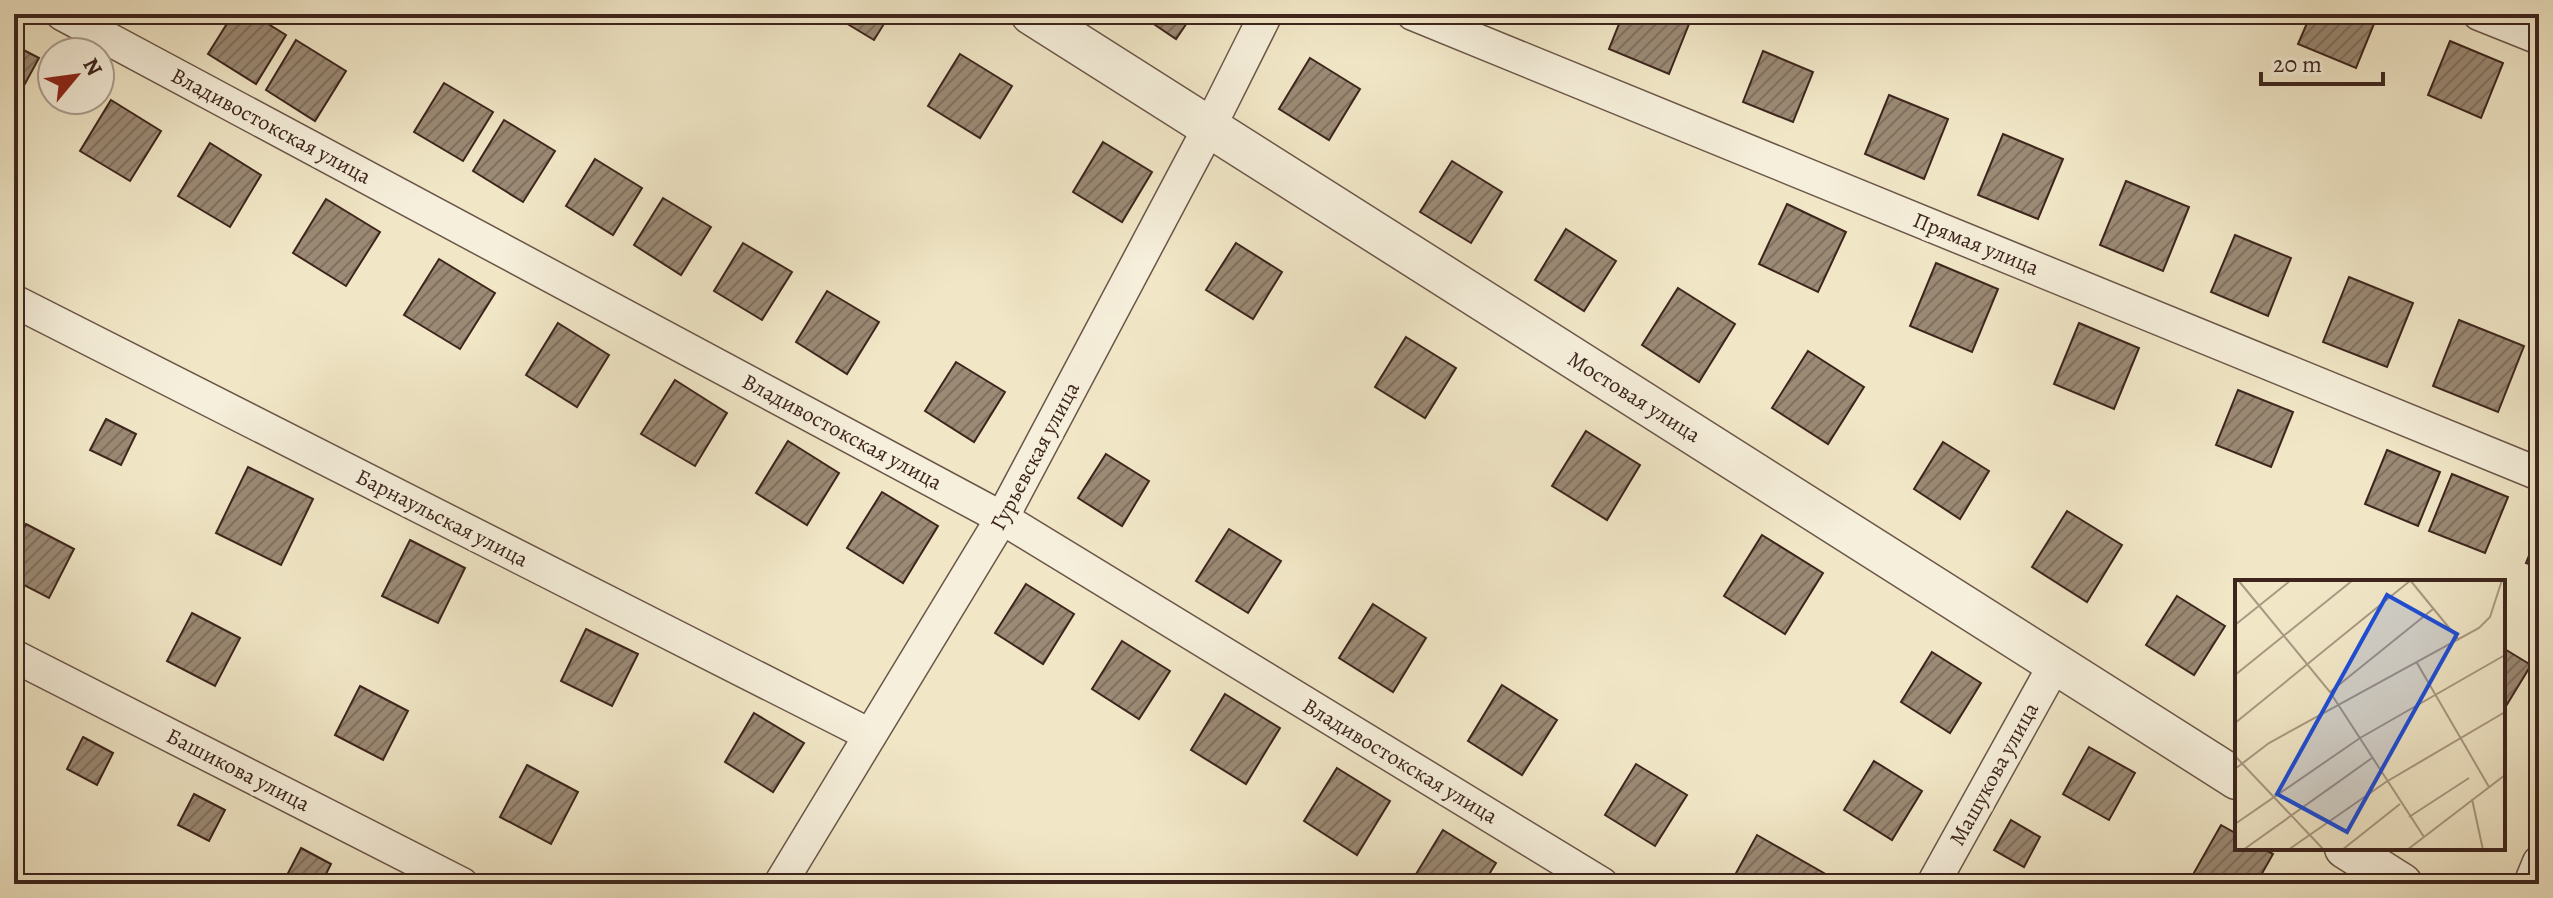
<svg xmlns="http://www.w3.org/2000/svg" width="2553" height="898" font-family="Alegreya,serif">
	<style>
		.building { fill: url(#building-hatch); stroke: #3d251d; stroke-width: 2 }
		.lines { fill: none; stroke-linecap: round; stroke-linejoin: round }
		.minor-casing { stroke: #6a5648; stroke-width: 35 }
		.tertiary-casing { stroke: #6a5648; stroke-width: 43 }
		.minor { stroke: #f6efdb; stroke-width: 32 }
		.tertiary { stroke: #f6efdb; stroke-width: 40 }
		.labels { text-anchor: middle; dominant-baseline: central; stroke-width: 8; stroke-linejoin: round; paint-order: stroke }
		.street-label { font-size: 22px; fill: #3d251d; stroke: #f6efdb }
		.inset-road { fill: none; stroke: #a99983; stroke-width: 2 }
		.view { fill: #1d4ed8; fill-opacity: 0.15; stroke: #1d4ed8; stroke-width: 4 }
		.inset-edge { fill: none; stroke: #3d251d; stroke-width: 4 }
	</style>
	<defs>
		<pattern id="building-hatch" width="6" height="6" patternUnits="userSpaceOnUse" patternTransform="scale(2)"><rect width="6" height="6" fill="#9b8a75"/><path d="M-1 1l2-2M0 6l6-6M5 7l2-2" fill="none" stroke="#80715f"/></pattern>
	</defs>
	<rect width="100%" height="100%" fill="#f1e7c7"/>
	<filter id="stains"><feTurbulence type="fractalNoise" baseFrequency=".0025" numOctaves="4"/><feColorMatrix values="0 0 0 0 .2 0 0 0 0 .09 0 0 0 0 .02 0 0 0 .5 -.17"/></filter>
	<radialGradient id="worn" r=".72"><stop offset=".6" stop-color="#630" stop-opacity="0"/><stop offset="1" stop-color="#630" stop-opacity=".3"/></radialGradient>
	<g class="building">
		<polygon points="233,14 252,14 286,35 256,84 208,54"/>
		<polygon points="831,14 890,14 874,40"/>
		<polygon points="1139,14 1193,14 1176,39"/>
		<polygon points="1623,14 1693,14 1669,74 1609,49"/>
		<polygon points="2311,14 2378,14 2356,68 2298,44"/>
		<polygon points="296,40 346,71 315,121 266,90"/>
		<polygon points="2450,41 2503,63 2481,118 2428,95"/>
		<polygon points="14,45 39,58 15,102 14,102"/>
		<polygon points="1763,51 1813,72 1793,122 1743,102"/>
		<polygon points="960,54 1012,86 980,138 928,106"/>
		<polygon points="1310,58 1360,89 1329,140 1279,109"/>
		<polygon points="444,83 493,112 463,161 414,132"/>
		<polygon points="1889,95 1948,119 1924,179 1865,154"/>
		<polygon points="111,100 161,131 130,181 80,151"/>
		<polygon points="504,120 555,151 523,202 473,171"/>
		<polygon points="2003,134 2063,159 2038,219 1978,195"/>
		<polygon points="1103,142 1152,172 1122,222 1073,192"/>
		<polygon points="210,143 261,175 230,227 178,196"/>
		<polygon points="595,159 642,188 613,235 566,206"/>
		<polygon points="1452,161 1502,192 1471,243 1420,212"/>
		<polygon points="2126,181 2189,207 2163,271 2100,245"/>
		<polygon points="663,198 711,227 681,275 634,245"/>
		<polygon points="326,199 380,232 346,286 293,253"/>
		<polygon points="1787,204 1846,232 1818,292 1759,264"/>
		<polygon points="1566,229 1616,261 1584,311 1535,280"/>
		<polygon points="2235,235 2291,258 2268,316 2211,292"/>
		<polygon points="743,243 792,272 762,320 714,291"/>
		<polygon points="1236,243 1282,272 1253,319 1206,290"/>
		<polygon points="439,259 495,293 460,349 404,315"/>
		<polygon points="1936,263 1998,289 1972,352 1910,326"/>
		<polygon points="2349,277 2413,303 2387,367 2323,342"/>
		<polygon points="1678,288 1735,324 1699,382 1642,345"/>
		<polygon points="827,291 879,322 847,374 796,342"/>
		<polygon points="2459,320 2524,346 2498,412 2433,386"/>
		<polygon points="558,323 609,355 577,407 526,375"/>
		<polygon points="2079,323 2139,348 2114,409 2054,384"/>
		<polygon points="1406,337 1456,368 1425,418 1375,387"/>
		<polygon points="1808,351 1864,387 1828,444 1772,408"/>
		<polygon points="956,362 1005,392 974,442 925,411"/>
		<polygon points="675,380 727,413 695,466 641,434"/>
		<polygon points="2238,390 2293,412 2271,467 2216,445"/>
		<polygon points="106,419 136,434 121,465 90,450"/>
		<polygon points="1586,431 1640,465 1607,520 1552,486"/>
		<polygon points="788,441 839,473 807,525 756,493"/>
		<polygon points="1943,442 1989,471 1960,519 1914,489"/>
		<polygon points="2387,450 2440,472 2418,526 2365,504"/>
		<polygon points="1106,454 1149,481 1122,526 1078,498"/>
		<polygon points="248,467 313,499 281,565 216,533"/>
		<polygon points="2452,474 2508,497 2485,553 2429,531"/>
		<polygon points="882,492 938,526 903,583 847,548"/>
		<polygon points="2067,511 2122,545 2087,602 2032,567"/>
		<polygon points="26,524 74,549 49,598 14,580 14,547"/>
		<polygon points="1229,529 1281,561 1248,613 1196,581"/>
		<polygon points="2539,532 2539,568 2526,563"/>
		<polygon points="1762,535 1823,573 1785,634 1724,596"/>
		<polygon points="410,540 465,568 438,623 382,596"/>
		<polygon points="1026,584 1074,614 1043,664 995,633"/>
		<polygon points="2177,596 2225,626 2194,675 2146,645"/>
		<polygon points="1373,604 1426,638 1393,692 1339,658"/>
		<polygon points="192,613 240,638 215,686 167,661"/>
		<polygon points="586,629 638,654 612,706 561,681"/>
		<polygon points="1122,641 1170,671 1139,719 1092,689"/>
		<polygon points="2503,648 2531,665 2503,711"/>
		<polygon points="1932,652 1981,683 1950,733 1901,702"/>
		<polygon points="1502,685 1557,720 1522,775 1468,741"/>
		<polygon points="360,686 408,711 383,760 335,735"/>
		<polygon points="1225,694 1280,728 1246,784 1191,750"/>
		<polygon points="754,713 804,743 773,792 725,762"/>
		<polygon points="83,737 113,753 97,785 67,769"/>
		<polygon points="2089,747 2135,773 2109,820 2063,794"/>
		<polygon points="1874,761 1922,791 1892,840 1844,810"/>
		<polygon points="1636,764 1687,795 1655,846 1605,815"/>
		<polygon points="527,765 578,792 551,844 500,817"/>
		<polygon points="1337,768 1390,801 1357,855 1304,821"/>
		<polygon points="194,794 225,810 209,841 178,825"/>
		<polygon points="2011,820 2040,837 2024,867 1994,850"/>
		<polygon points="2221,825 2237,834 2237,848 2262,848 2273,854 2256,884 2203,884 2191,878"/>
		<polygon points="1443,830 1496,863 1483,884 1410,884"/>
		<polygon points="1757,835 1843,884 1730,884"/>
		<polygon points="301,848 331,864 321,884 295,884 285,879"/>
	</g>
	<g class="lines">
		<g class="minor-casing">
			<g id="minor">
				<polyline points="62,14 1002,518 1602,884"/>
				<polyline points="1413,14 2539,474"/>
				<polyline points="2479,14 2539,38"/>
				<polyline points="14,301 870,735"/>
				<polyline points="14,656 462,884"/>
				<polyline points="780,884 1002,518 1209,128 1266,14"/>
				<polyline points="1933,884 2055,664"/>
				<polyline points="2530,884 2539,862"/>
			</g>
		</g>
		<g class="tertiary-casing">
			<g id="tertiary">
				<polyline points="1031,14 2237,779"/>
				<polyline points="2345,848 2402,884"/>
			</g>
		</g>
		<use href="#minor" class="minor"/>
		<use href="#tertiary" class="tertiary"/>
	</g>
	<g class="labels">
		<g class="street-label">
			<text transform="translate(271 126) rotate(28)">Владивостокская улица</text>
			<text transform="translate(1976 244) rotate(22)">Прямая улица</text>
			<text transform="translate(1634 397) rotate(32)">Мостовая улица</text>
			<text transform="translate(842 432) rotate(28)">Владивостокская улица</text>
			<text transform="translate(1035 456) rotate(-62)">Гурьевская улица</text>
			<text transform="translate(442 518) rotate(27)">Барнаульская улица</text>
			<text transform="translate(1400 761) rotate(31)">Владивостокская улица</text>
			<text transform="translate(238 770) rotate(27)">Башикова улица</text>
			<text transform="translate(1994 774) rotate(-61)">Машукова улица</text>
		</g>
	</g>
	<g transform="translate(2235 580)">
		<rect width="270" height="270" fill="#f1e7c7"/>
		<path class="inset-road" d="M3,0L95,112L189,257M175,0L224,60M0,45L56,0M182,83L254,207M0,95L118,0M95,112L198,29M0,143L176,0M0,176L89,270M0,189L34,163L244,48L255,37L267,0M237,219L248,270M174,237L234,198M0,244L125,158L270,75M8,270L137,178M53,270L151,202L270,132M107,270L165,224M172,270L270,195"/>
		<path class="view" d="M152,15L222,54L112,252L42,214Z"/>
		<rect width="270" height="270" class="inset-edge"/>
	</g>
	<rect width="2553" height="898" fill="none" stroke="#f1e7c7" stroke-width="48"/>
	<rect x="16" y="16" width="2521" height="866" fill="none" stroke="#3d251d" stroke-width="4"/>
	<rect x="24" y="24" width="2505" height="850" fill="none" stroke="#3d251d" stroke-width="2"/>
	<g transform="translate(76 76) rotate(61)"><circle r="38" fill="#f6efdb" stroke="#ac9e8f" stroke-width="2"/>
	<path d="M0-6L14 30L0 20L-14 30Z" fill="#8f2418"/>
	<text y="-12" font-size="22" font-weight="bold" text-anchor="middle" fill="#3d251d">N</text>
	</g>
	<path d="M2261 72v12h122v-12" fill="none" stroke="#3d251d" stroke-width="4"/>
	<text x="2273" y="72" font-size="24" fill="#3d251d" stroke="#f6efdb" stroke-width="6" paint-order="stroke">20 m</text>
	<rect width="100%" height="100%" filter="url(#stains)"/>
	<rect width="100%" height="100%" fill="url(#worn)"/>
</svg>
